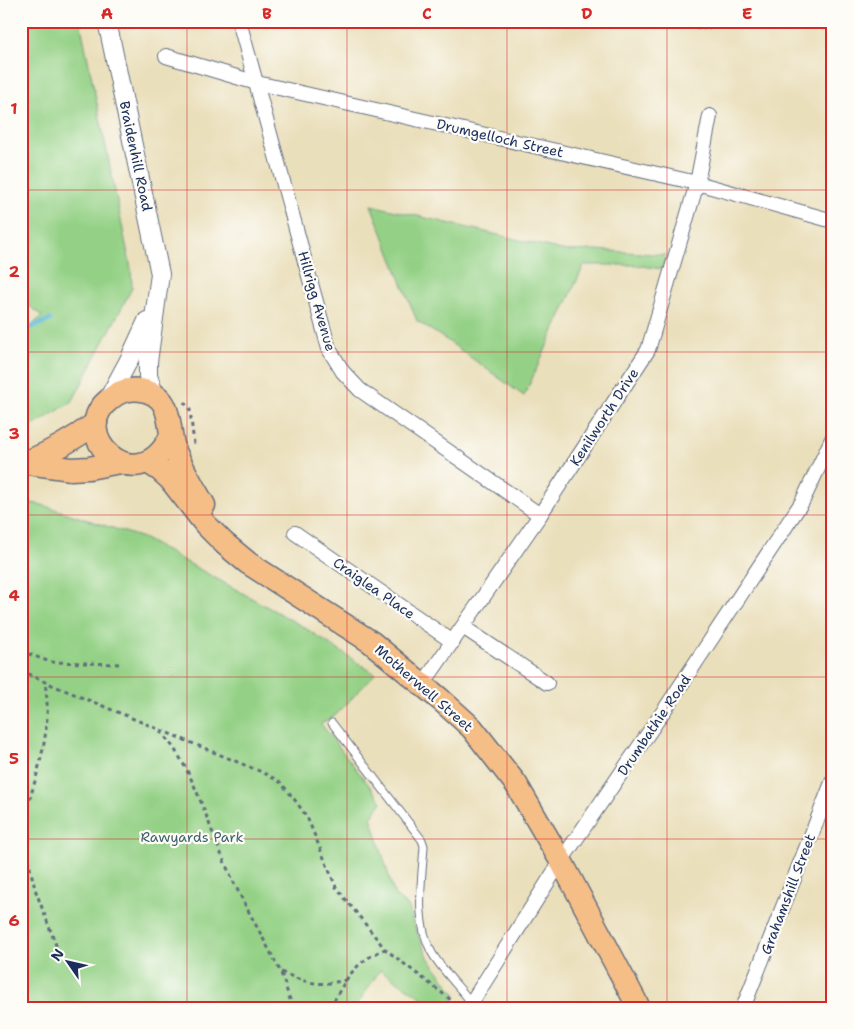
<svg xmlns="http://www.w3.org/2000/svg" width="854" height="1029" font-family="'Shantell Sans',sans-serif">
	<style>
		.green { fill: #94d186; stroke: #588072 }
		.lines { fill: none; stroke-linecap: round; stroke-linejoin: round }
		.stream { stroke: #5cb7da; stroke-width: 5 }
		.service-casing { stroke: #636d7f; stroke-width: 9 }
		.minor-casing { stroke: #636d7f; stroke-width: 16 }
		.tertiary-casing { stroke: #636d7f; stroke-width: 20 }
		.primary-casing { stroke: #636d7f; stroke-width: 25 }
		.path { stroke: #636d7f; stroke-width: 3; stroke-dasharray: 4 4; stroke-linecap: butt }
		.service { stroke: #fff; stroke-width: 7 }
		.minor { stroke: #fff; stroke-width: 14 }
		.tertiary { stroke: #fff; stroke-width: 18 }
		.primary { stroke: #f6be87; stroke-width: 22 }
		.grid { fill: none; stroke: #d62828; stroke-width: 1; stroke-opacity: 0.55 }
		.labels { text-anchor: middle; dominant-baseline: central; stroke-width: 4.5; stroke-linejoin: round; paint-order: stroke }
		.street-label { font-size: 14px; fill: #1b2f5e; stroke: #fdfcf7 }
		.park-label { font-size: 14px; fill: #3f606a; stroke: #fdfcf7 }
		.neatline { fill: none; stroke: #d62828; stroke-width: 2 }
		.grid-label { font-size: 16px; text-anchor: middle; font-weight: bold; fill: #d62828 }
	</style>
	<rect width="100%" height="100%" fill="#fdfcf7"/>
	<filter id="ink" filterUnits="userSpaceOnUse"><feTurbulence type="fractalNoise" baseFrequency=".02" numOctaves="2"/><feDisplacementMap in="SourceGraphic" scale="10" xChannelSelector="R" yChannelSelector="G"/><feConvolveMatrix kernelMatrix="1 2 1 2 8 2 1 2 1" color-interpolation-filters="sRGB"/></filter>
	<filter id="wash" filterUnits="userSpaceOnUse"><feTurbulence type="fractalNoise" baseFrequency=".0096" numOctaves="4" result="noise"/><feDisplacementMap in="SourceGraphic" scale="20" xChannelSelector="R" yChannelSelector="G"/><feGaussianBlur stdDeviation="1.12" result="paint"/><feColorMatrix in="noise" values="0 0 0 0 0 0 0 0 0 0 0 0 0 0 0 0 0 1.4 0 .05"/><feComposite in="paint" operator="in"/></filter>
	<g filter="url(#wash)">
		<rect width="100%" height="100%" fill="#eadfbb"/>
		<g class="green">
			<polygon points="31,21 80,21 131,269 132,288 72,402 26,430 21,430 21,335 42,316 21,299 21,32 31,24"/>
			<polygon points="371,205 566,251 597,250 666,255 662,269 635,265 584,265 524,396 448,341 417,321"/>
			<polygon points="21,501 42,505 143,538 302,626 375,674 336,715 321,724 382,802 371,817 395,896 409,907 413,923 429,959 456,995 448,1008 438,1008 380,970 355,1008 21,1008"/>
		</g>
		<g class="lines">
			<polyline class="stream" points="21,331 50,320"/>
		</g>
	</g>
	<g filter="url(#ink)">
		<g class="lines">
			<g class="service-casing">
				<path id="service" d="M332,723L422,840L424,846C422,880 414,921 432,953C442,970 459,987 471,1002"/>
			</g>
			<g class="minor-casing">
				<g id="minor">
					<polyline points="239,21 329,349 343,372 360,390 540,515"/>
					<polyline points="699,21 710,21"/>
					<polyline points="166,56 257,83 697,183 833,221"/>
					<polyline points="295,533 453,642"/>
					<polyline points="463,627 547,683"/>
					<polyline points="423,684 540,515 648,350 697,183 710,116"/>
					<polyline points="468,1008 561,861 665,709 802,502 833,437"/>
					<polyline points="743,1008 833,780"/>
				</g>
			</g>
			<g class="tertiary-casing">
				<g id="tertiary">
					<polyline points="107,21 160,274 148,362 148,376 155,396"/>
					<polyline points="107,401 129,360 147,321"/>
				</g>
			</g>
			<g class="primary-casing">
				<g id="primary">
					<path d="M170,438C136,503 65,433 110,399C119,391 129,388 141,390C176,396 166,429 175,451C183,470 194,488 204,505"/>
					<polyline points="21,462 71,469 89,468 120,462"/>
					<path d="M27,462C52,452 74,439 96,423"/>
					<polyline points="148,462 160,470 170,479 206,525 225,544 248,563 371,642 441,700 472,728 516,784 561,861 639,1008"/>
				</g>
			</g>
			<g class="path">
				<polyline points="184,402 190,410 194,444"/>
				<polyline points="21,651 50,662 120,664"/>
				<polyline points="21,670 45,682 264,773 280,782 292,796 307,817 336,887 385,949 455,1003"/>
				<path d="M160,731C192,765 204,814 222,856C238,895 260,931 279,969C285,981 287,995 294,1008"/>
				<polyline points="24,819 27,855 35,889 60,956"/>
				<path d="M21,822L24,818C37,774 53,730 45,683"/>
				<path d="M281,972C307,983 317,987 346,980"/>
				<path d="M330,1008C346,979 353,963 385,949"/>
			</g>
			<use href="#service" class="service"/>
			<use href="#minor" class="minor"/>
			<use href="#tertiary" class="tertiary"/>
			<use href="#primary" class="primary"/>
		</g>
	</g>
	<path class="grid" d="M187,21V1008M347,21V1008M507,21V1008M667,21V1008M21,190H833M21,352H833M21,515H833M21,677H833M21,839H833"/>
	<g class="labels">
		<g class="street-label">
			<text transform="translate(500 138) rotate(13)">Drumgelloch Street</text>
			<text transform="translate(136 156) rotate(78)">Braidenhill Road</text>
			<text transform="translate(317 301) rotate(74)">Hillrigg Avenue</text>
			<text transform="translate(604 417) rotate(-57)">Kenilworth Drive</text>
			<text transform="translate(374 588) rotate(35)">Craiglea Place</text>
			<text transform="translate(424 688) rotate(41)">Motherwell Street</text>
			<text transform="translate(654 725) rotate(-56)">Drumbathie Road</text>
			<text transform="translate(788 894) rotate(-69)">Grahamshill Street</text>
		</g>
		<g class="park-label">
			<text x="192" y="837">Rawyards Park</text>
		</g>
	</g>
	<rect width="854" height="1029" fill="none" stroke="#fdfcf7" stroke-width="55"/>
	<g transform="translate(68 962) rotate(304)" stroke="#fdfcf7" stroke-width="4" paint-order="stroke">
	<path d="M0-4L9 19L0 12L-9 19Z" fill="#1b2f5e"/>
	<text y="-8" font-size="14" font-weight="bold" text-anchor="middle" fill="#1b2f5e">N</text>
	</g>
	<rect x="28" y="28" width="798" height="974" class="neatline"/>
	<g class="grid-label">
		<text x="107" y="19">A</text>
		<text x="267" y="19">B</text>
		<text x="427" y="19">C</text>
		<text x="587" y="19">D</text>
		<text x="747" y="19">E</text>
		<text x="14" y="114">1</text>
		<text x="14" y="277">2</text>
		<text x="14" y="439">3</text>
		<text x="14" y="601">4</text>
		<text x="14" y="764">5</text>
		<text x="14" y="926">6</text>
	</g>
</svg>
